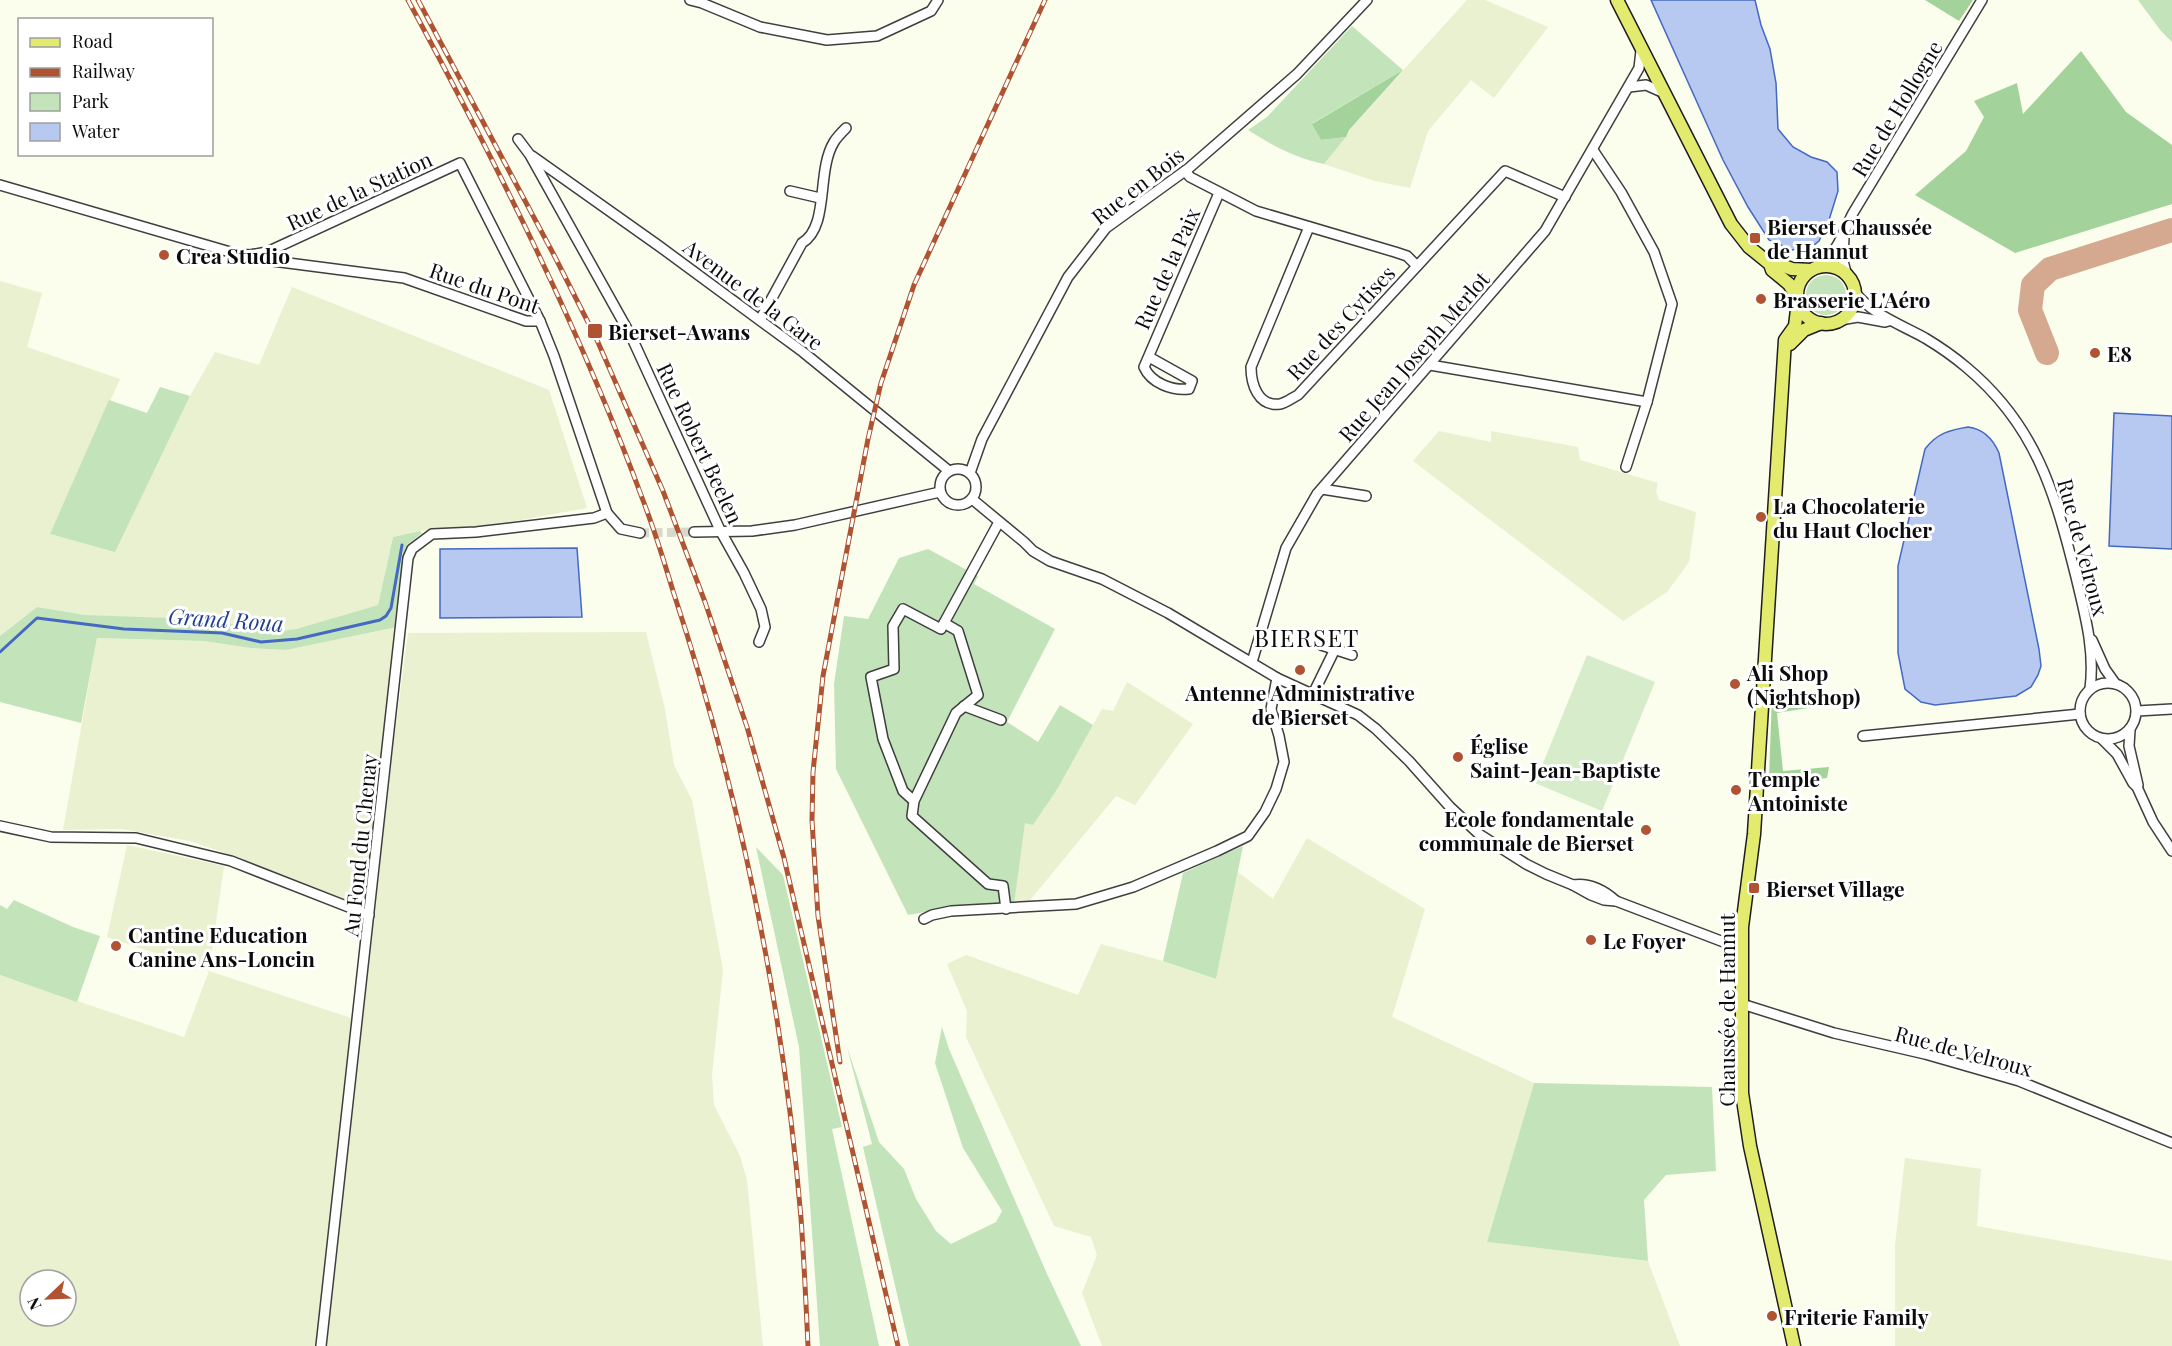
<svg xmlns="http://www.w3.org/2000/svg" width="2172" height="1346" font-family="'Playfair Display',serif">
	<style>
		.farmland { fill: #e9f1d0; fill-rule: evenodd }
		.green { fill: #c3e4ba }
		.forest { fill: #a3d39b }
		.pitch { fill: #d6eccb }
		.water { fill: #b7c9f0; stroke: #4568c0; stroke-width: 1.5 }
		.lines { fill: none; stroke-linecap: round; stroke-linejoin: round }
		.stream { stroke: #4568c0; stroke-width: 3 }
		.taxiway { stroke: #d5a890; stroke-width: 24 }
		.minor-tunnel { stroke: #d7d9cb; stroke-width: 9; stroke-dasharray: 9 4.5; stroke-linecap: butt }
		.minor-casing { stroke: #3f3f3f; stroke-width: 12 }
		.major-casing { stroke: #1d1d1d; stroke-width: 15 }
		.minor { stroke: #fff; stroke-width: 9 }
		.major { stroke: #e3eb6f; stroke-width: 12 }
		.rail-casing { stroke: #af5332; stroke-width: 5 }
		.rail { stroke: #fff; stroke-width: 3; stroke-dasharray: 9; stroke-linecap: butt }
		.poi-dot { fill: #af5332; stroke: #fff; stroke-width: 2 }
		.labels { text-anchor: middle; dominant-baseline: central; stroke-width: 6; stroke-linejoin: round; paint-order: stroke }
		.street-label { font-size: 21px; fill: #0c0c0c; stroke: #fff }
		.poi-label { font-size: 21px; font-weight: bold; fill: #0c0c0c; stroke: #fff; text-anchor: start }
		.water-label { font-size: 22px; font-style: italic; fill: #223e92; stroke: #fff }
		.quarter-label { font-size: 24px; letter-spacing: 1.5px; fill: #0c0c0c; stroke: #fff }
	</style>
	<rect width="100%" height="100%" fill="#fbfded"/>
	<g class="farmland">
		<polygon points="1467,0 1485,0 1548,27 1494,98 1471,80 1428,131 1410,188 1375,181 1324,164 1346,137 1349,130"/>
		<polygon points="0,281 42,293 27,347 120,379 50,534 115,551 190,396 215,352 259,365 292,287 549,390 587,508 482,527 420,531 393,537 378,605 296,629 281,631 85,615 37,607 0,636"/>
		<polygon points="1439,431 1491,442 1491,431 1578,447 1580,460 1658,483 1656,491 1659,500 1696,512 1689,562 1667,592 1623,621 1413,461"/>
		<polygon points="397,627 367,889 363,898 352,903 240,858 190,841 122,829 63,830 97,638 204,641 250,648 286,650"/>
		<polygon points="646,632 665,709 674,765 692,800 723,970 712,1075 714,1105 740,1156 747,1180 763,1346 326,1346 393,748 408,633"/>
		<polygon points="1127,682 1193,724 1135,805 1116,796 1026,905 1014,905 1025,822 1033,825 1058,788 1102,709 1113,711"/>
		<polygon points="1307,838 1425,909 1392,1017 1534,1083 1487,1242 1648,1261 1680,1346 1102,1346 1082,1293 1097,1255 1091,1237 1054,1226 966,1037 967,1011 947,964 966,955 1078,995 1101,944 1163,961 1216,979 1238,872 1273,899"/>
		<path d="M127,845L224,866L209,971L354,1019L318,1346H0V975L184,1037L209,971L107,937ZM30,1280H66V1316H30Z"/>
		<polygon points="1905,1158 1981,1169 1977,1226 2172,1261 2172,1346 1895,1346 1895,1245"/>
	</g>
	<g class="green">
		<polygon points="2138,0 2172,0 2172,42 2161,31"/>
		<path d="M1352,26L1403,70L1313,123L1321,140L1346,137L1324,164C1295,158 1273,146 1248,130L1267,117Z"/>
		<circle cx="1826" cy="295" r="20"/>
		<polygon points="160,387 190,396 115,552 50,534 109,400 147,413"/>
		<polygon points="420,531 422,533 407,545 397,627 286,650 250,648 204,641 97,638 81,723 0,702 0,636 37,607 85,615 198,619 281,631 296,629 378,605 393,537"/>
		<polygon points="928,549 978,576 974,584 1055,629 1007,722 1038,742 1060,705 1093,725 1058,788 1033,825 1025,823 1014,905 958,906 908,915 836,769 834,684 844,616 868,619 899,558"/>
		<polygon points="1243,846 1216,979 1163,961 1183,873"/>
		<polygon points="756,847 783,875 842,1127 832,1129 879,1346 820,1346 799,1047"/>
		<polygon points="14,900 73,927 100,936 77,1002 0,975 0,905 7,909"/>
		<polygon points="942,1027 949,1049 1047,1274 1081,1346 909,1346 863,1147 872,1144 847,1047 879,1142 904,1169 916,1199 936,1231 951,1244 996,1222 1002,1211 963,1148 935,1063"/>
		<polygon points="1534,1083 1712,1087 1716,1171 1666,1175 1644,1200 1648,1261 1487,1242"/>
	</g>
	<g class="forest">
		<polygon points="1925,0 1973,0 1959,21"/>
		<polygon points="2081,51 2126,112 2172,145 2172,204 2015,253 1915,195 1966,151 1984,117 1974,101 2017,83 2023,114"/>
		<polygon points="1403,70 1349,130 1346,137 1321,140 1312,124"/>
		<polygon points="1772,696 1823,697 1821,706 1777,713 1783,771 1829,767 1827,778 1810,780 1769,777"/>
	</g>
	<polygon class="pitch" points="1587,655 1655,682 1602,811 1535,783"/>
	<g class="water">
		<polygon points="1651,0 1755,0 1761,25 1770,49 1776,83 1778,129 1793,147 1811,157 1827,162 1837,172 1838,191 1829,220 1819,241 1814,245 1792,250 1769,240 1748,207 1723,160"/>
		<polygon points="2114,413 2172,416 2172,549 2109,546"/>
		<path d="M1968,427C1984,429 1993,439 1999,453L2039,649L2041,666L2038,675L2031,687L2016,696L1935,705L1921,702L1905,689L1898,653V566L1925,449C1937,433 1950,430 1968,427Z"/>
		<polygon points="577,548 582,617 440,618 440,549"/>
	</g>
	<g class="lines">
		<polyline class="stream" points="0,652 37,618 124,629 222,633 261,642 297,639 380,620 386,616 391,608 402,545"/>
		<polyline class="taxiway" points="2047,353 2030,310 2033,285 2050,269 2172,230"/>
		<polyline class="minor-tunnel" points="640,533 694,532"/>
		<g class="minor-casing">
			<g id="minor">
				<polyline points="690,0 702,3 760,27 827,40 877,36 931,11 938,0"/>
				<polyline points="1629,87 1646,85 1664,93"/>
				<polyline points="518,139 530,155 631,336 720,530 744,573 761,609 765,627 759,642"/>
				<polyline points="1593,150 1621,192 1654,252 1672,304 1647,402 1626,467"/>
				<polyline points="532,156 659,246 803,352 949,471"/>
				<polyline points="1185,171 1190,177 1256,211 1395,252 1407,256 1417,266"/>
				<polyline points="0,185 237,254 250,255 267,252 460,163 540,321 554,356 607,513 621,529 640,533"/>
				<polyline points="790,191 820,198"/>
				<path d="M1309,227L1251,367C1251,384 1258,407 1280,404C1286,403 1292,398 1298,395L1505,171L1565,197"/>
				<polyline points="1844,236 1843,261 1847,276"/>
				<polyline points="252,255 265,260 404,278 526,321 540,321"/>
				<path d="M1820,267C1837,252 1843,233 1853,213L1982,0"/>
				<path d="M1854,291C1872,315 1900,324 1925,338C1940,347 1953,356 1966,367C2036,425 2055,493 2076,577C2085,615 2095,650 2090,689"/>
				<path d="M760,320L802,243C830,226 816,171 834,142C837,137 842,132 846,128"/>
				<polyline points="1840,320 1858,317 1885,322 1889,321"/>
				<path d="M1149,357L1192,381L1189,389C1172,391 1151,383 1144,367L1219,193"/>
				<polyline points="1430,365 1647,402"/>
				<circle cx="958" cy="487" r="18"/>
				<polyline points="970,473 982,439 1068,277 1106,228 1189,168 1297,74 1367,0"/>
				<polyline points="1322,489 1366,496"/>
				<polyline points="972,499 1024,542 1033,551 1050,561 1102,579 1168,613 1277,678 1358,715 1376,729 1409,761 1450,807 1479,834 1526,864 1546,874 1573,885 1591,895 1604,900 1616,901 1742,949"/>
				<polyline points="694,532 752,531 795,525 940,492"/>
				<polyline points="944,623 999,522"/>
				<polyline points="2092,640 2105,669 2115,683"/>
				<polyline points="1321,645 1352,655"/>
				<polyline points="1252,662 1286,548 1317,494 1545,231 1639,68 1641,51"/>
				<circle cx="2108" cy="711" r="28"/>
				<polyline points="1313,694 1335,649"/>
				<polyline points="964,706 1001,720"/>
				<polyline points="2137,711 2172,709"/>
				<polyline points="2130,730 2129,746 2138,785"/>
				<polyline points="1863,736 2080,714"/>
				<polyline points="2102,739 2117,754 2133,783 2137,787 2153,822 2172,851"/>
				<polyline points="914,801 956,713 978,695 958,631 944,623 941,629 903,609 893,626 894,669 871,677 883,739 903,791 914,801 912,816 988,884 1003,886 1006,909"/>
				<polyline points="0,826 51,837 136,838 231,861 369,915"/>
				<path d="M1573,885C1589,882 1605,891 1616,901"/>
				<polyline points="924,919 932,915 951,911 1076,904 1133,887 1217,851 1248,836 1265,812 1276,789 1284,762 1279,736 1271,709 1277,678"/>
				<polyline points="1742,1004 1834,1033 1925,1054 2019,1081 2172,1143"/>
				<polyline points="321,1346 408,558 412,549 432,534 476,532 594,518 607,513"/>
			</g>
		</g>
		<g class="major-casing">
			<g id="major">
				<polyline points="1617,0 1731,224 1749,247 1770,264 1772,270 1789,284 1797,297"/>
				<polyline points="1770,264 1773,262 1792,269 1811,270"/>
				<circle cx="1826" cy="295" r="29"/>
				<polyline points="1790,344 1804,330 1821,323"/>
				<polyline points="1794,1346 1750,1146 1742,1093 1742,927 1754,834 1785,340 1795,326 1798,302"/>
			</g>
		</g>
		<use href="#minor" class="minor"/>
		<use href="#major" class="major"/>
		<g class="rail-casing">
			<g id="rail">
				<path d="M408,0C496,163 580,328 644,503C655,532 664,561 673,591C740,794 783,1005 801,1218C804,1260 806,1303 808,1346"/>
				<polyline points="418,0 555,257 597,340 663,491 705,602 747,727 784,858 898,1346"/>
				<polyline points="840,1062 818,916 812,820 813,772 823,676 868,439 881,383 914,285 1045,0"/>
			</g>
		</g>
		<use href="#rail" class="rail"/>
	</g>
	<g class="poi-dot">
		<rect x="1749" y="232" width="12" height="12" rx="3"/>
		<circle cx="164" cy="255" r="6"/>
		<circle cx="1761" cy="299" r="6"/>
		<rect x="587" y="323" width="16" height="16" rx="3"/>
		<circle cx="2095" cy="353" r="6"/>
		<circle cx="1761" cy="517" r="6"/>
		<circle cx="1300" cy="670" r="6"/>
		<circle cx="1735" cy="684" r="6"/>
		<circle cx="1458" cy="757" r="6"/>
		<circle cx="1736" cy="790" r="6"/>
		<circle cx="1646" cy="830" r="6"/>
		<rect x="1748" y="882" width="12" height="12" rx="3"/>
		<circle cx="1591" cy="940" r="6"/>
		<circle cx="116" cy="946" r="6"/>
		<circle cx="1772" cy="1316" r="6"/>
	</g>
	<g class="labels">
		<g class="street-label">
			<text transform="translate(1896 108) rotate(-59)">Rue de Hollogne</text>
			<text transform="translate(1137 185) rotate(-38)">Rue en Bois</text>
			<text transform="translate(359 190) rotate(-25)">Rue de la Station</text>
			<text transform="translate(1166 268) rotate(-66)">Rue de la Paix</text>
			<text transform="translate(485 287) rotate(19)">Rue du Pont</text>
			<text transform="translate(754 294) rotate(37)">Avenue de la Gare</text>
			<text transform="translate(1340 322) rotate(-47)">Rue des Cytises</text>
			<text transform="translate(1413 356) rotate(-49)">Rue Jean Joseph Merlot</text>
			<text transform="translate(701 443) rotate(65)">Rue Robert Beelen</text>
			<text transform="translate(2084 547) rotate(75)">Rue de Velroux</text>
			<text transform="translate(359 845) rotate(-84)">Au Fond du Chenay</text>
			<text transform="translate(1726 1010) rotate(-90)">Chaussée de Hannut</text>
			<text transform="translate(1964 1050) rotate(15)">Rue de Velroux</text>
		</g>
		<g class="poi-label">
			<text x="1767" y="226">Bierset Chaussée<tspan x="1767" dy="24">de Hannut</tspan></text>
			<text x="176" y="255">Crea Studio</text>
			<text x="1773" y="299">Brasserie L'Aéro</text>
			<text x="608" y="331">Bierset-Awans</text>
			<text x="2107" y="353">E8</text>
			<text x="1773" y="505">La Chocolaterie<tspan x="1773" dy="24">du Haut Clocher</tspan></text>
			<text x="1747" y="672">Ali Shop<tspan x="1747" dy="24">(Nightshop)</tspan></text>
			<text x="1300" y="692" text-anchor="middle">Antenne Administrative<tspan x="1300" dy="24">de Bierset</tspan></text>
			<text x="1470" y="745">Église<tspan x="1470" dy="24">Saint-Jean-Baptiste</tspan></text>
			<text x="1748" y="778">Temple<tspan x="1748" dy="24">Antoiniste</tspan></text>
			<text x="1634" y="818" text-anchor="end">Ecole fondamentale<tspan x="1634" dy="24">communale de Bierset</tspan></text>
			<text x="1766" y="888">Bierset Village</text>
			<text x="128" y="934">Cantine Education<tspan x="128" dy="24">Canine Ans-Loncin</tspan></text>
			<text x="1603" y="940">Le Foyer</text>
			<text x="1784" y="1316">Friterie Family</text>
		</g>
		<g class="water-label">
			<text transform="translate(226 619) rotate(4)">Grand Roua</text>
		</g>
		<g class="quarter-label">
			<text x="1307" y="637">BIERSET</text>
		</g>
	</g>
	<rect x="18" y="18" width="195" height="138" fill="#ffffff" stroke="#9e9e9e" stroke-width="1.5"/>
	<rect x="30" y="38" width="30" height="9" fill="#e3eb6f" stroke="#9e9e9e" stroke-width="1.5"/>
	<text x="72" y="48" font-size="18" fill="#0c0c0c">Road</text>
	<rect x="30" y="68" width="30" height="9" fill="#af5332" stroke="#9e9e9e" stroke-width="1.5"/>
	<text x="72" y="78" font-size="18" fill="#0c0c0c">Railway</text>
	<rect x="30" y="93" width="30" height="18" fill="#c3e4ba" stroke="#9e9e9e" stroke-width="1.5"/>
	<text x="72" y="108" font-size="18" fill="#0c0c0c">Park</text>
	<rect x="30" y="123" width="30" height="18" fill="#b7c9f0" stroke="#9e9e9e" stroke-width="1.5"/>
	<text x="72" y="138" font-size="18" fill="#0c0c0c">Water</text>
	<g transform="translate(48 1298) rotate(247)"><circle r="28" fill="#ffffff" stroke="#9e9e9e" stroke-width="1.5"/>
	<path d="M0-4.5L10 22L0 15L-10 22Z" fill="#af5332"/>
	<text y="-9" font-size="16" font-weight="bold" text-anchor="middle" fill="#0c0c0c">N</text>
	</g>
</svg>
